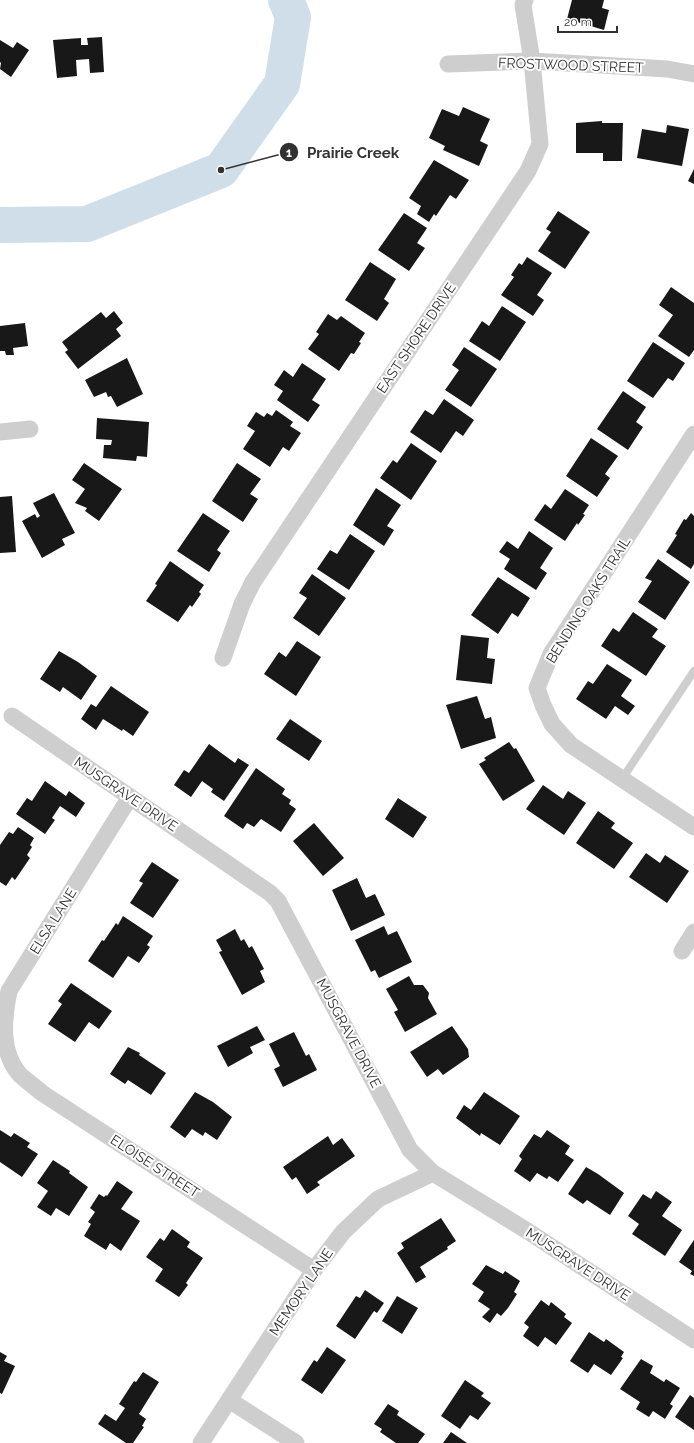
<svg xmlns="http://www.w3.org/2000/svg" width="694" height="1443" font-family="Raleway,sans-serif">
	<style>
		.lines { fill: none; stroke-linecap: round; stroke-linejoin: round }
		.river { stroke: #cfdee9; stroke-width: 36 }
		.building { fill: #181818 }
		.service { stroke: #cecece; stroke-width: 8 }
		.minor { stroke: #cecece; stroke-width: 17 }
		.labels { text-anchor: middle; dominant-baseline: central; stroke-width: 4; stroke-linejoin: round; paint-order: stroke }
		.street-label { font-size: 14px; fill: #313131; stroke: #fff }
		.leader { fill: none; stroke: #313131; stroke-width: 1.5 }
		.callout-dot { fill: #313131; stroke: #fff; stroke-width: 1.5 }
		.mark-label { font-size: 12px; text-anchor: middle; font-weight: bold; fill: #fff }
		.callout-label { font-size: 15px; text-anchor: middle; font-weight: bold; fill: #313131; stroke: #fff; stroke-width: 4; stroke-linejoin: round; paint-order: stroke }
	</style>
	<rect width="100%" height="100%" fill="#fff"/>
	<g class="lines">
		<polyline class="river" points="0,225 87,224 221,170 282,84 293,17 286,0"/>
	</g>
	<g class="building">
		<polygon points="572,0 604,0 602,8 609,10 604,30 567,19"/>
		<polygon points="102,37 104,72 90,73 89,59 76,60 77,76 57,78 53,40 81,38 81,45 88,45 87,38"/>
		<polygon points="0,40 13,48 17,42 29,50 11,77 0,69 1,63 0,62"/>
		<polygon points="463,107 490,119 480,141 488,145 479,166 443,150 445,146 429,138 442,109 459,116"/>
		<polygon points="602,121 602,123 623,123 622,161 603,161 603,153 576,153 576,123"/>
		<polygon points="667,125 689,129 682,166 637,158 642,129 666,133"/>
		<polygon points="434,160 469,180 456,199 450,195 436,216 434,214 429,222 417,214 421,206 409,198"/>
		<polygon points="694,169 694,184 688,181"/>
		<polygon points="558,211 590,232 565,269 538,251 551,232 546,229"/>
		<polygon points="404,213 427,228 417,243 425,248 409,271 378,250"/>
		<polygon points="527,257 552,273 537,295 544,300 533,316 501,295 514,277 511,275 519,263 522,265"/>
		<polygon points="370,262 396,279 384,299 389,303 377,321 345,300"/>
		<polygon points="671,287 694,303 694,350 689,357 658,336 673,315 659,305"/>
		<polygon points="502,306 526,322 500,361 469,341 482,321 489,326"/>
		<polygon points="114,311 123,323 116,329 121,336 78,369 65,352 68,350 62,342 101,312 106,318"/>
		<polygon points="328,314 337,320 341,316 365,333 359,342 361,343 354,354 351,353 339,371 308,349 319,334 316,332"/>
		<polygon points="25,323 28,346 13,348 14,355 6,355 5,351 0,351 0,326"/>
		<polygon points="653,342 685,363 673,381 668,378 653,398 627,381"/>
		<polygon points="464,347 497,369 471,407 445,390 459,370 452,365"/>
		<polygon points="127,358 143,394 117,407 111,396 108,397 106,392 94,397 85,380"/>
		<polygon points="302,363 326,379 312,400 320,405 308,422 277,400 283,391 274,385 284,370 293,377"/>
		<polygon points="623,391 646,407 636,422 643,427 628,450 597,429"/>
		<polygon points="444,399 474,420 463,436 456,431 441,453 410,432 425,410 433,415"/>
		<polygon points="276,410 293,422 290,426 301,433 289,451 283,447 270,467 243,449 255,431 247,426 256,412 264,417 267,413 272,416"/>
		<polygon points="97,418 149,422 147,457 137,456 136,461 103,458 104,445 111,445 112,440 96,439"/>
		<polygon points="591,438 618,456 605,474 610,478 597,497 566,476"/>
		<polygon points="411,443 437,461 411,500 380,478 393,460 397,463"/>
		<polygon points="84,463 122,489 99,521 85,511 87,508 75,503 85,489 72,480"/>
		<polygon points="237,463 261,479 250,494 258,499 243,522 212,501"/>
		<polygon points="376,488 401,505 387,526 394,530 384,546 353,525"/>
		<polygon points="565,489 589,505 583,514 585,515 578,525 577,523 565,541 534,520 545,504 551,509"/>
		<polygon points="54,493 75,533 62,539 65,545 42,558 22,521 35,514 37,518 40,516 33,503"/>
		<polygon points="12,496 16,552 0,553 0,497"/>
		<polygon points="203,513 230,531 217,550 221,553 209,572 177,551"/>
		<polygon points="691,513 694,516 694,564 691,569 666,552 677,535 675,534 684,519 686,520"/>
		<polygon points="529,531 553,548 540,568 547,573 536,590 504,569 510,559 499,552 507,541 518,549"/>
		<polygon points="350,534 375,551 349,590 317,569 330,550 337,554"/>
		<polygon points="658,559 690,582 665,620 638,602 652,581 645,578"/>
		<polygon points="170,561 204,585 199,592 201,594 192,607 190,605 178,622 146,601 157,585 155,584"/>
		<polygon points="312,574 346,598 319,636 293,618 307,598 299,593"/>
		<polygon points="498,577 530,598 518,617 512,613 498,634 471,615"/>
		<polygon points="633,612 658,629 652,637 666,646 646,676 601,646 613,628 619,632"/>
		<polygon points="461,635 489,638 487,658 495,659 492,684 456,680"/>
		<polygon points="297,641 321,657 296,696 264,674 279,652 286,657"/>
		<polygon points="59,651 78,662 97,676 81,700 63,687 60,692 40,679"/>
		<polygon points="607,664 632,680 621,696 635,706 628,715 615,706 606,719 576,699 588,681 593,684"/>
		<polygon points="111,686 149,712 133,736 123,729 122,731 103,719 96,730 81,719 91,704 96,707"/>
		<polygon points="477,696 485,719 491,717 496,738 461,749 446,705"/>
		<polygon points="290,719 322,741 309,761 276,739"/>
		<polygon points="509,742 514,749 516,748 535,781 503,801 479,764 486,760 484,758"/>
		<polygon points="209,744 235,763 238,758 249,765 224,801 211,792 213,789 202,781 191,797 174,785 184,770 189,773"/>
		<polygon points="256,768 285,789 282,794 291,800 289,804 296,809 281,832 261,819 254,827 247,823 243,829 224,816"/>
		<polygon points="45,781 66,796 69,791 85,803 76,817 60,806 52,818 55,820 45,834 16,814 27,798 32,801"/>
		<polygon points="543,785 563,799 568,791 586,803 564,835 526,809"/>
		<polygon points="398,798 427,817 413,838 385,819"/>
		<polygon points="598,811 615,823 611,828 633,843 614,869 576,843"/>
		<polygon points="314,823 344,858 323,876 293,841"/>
		<polygon points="18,827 34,838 30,845 32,847 27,855 30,858 15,880 12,877 6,886 0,882 0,845 9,832 13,834"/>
		<polygon points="646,853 660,863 665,855 689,871 667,903 629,877"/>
		<polygon points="152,862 179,880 153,918 130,903 143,883 139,881"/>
		<polygon points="357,878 366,898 375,894 385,915 351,931 332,890"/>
		<polygon points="123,916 153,936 147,945 150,947 139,963 128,956 113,978 88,961 102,940 104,941 116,923 118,925"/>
		<polygon points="384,926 388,935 397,931 412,962 379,978 375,970 371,972 355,940"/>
		<polygon points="235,929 241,941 244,939 249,948 252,946 264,969 260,971 265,982 242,995 219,952 222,951 216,940"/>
		<polygon points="409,976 414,985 423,985 429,993 428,998 437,1014 405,1032 394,1012 398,1010 386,989"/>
		<polygon points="71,983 112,1011 99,1029 89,1022 75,1042 48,1024 62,1004 58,1001"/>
		<polygon points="257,1026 265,1040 250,1047 253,1053 228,1067 217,1046"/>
		<polygon points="452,1026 468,1049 469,1057 443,1075 438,1069 427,1077 410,1052"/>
		<polygon points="294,1032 306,1056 309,1054 317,1070 283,1087 274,1069 280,1066 269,1044"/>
		<polygon points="128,1047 140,1053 139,1055 166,1073 151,1095 128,1080 125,1084 110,1074"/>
		<polygon points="195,1092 213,1102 232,1117 217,1140 205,1132 203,1136 192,1129 185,1138 170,1127"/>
		<polygon points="484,1092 520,1116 500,1145 481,1133 480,1136 456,1118 464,1105 471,1110"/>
		<polygon points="0,1130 11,1137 14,1133 30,1143 27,1147 38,1154 22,1177 0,1162"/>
		<polygon points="547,1130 570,1146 565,1154 574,1160 558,1182 549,1176 547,1179 537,1173 530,1182 514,1171 522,1159 519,1156 534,1134 541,1138"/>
		<polygon points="328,1136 333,1145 342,1138 355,1156 317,1182 320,1185 307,1194 296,1177 292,1180 283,1167"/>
		<polygon points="53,1160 70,1171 69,1173 88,1187 69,1216 56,1208 51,1216 37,1207 48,1191 37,1183"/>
		<polygon points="586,1167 598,1174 624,1193 610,1215 587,1200 583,1204 568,1194"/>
		<polygon points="117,1181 133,1192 121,1209 140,1221 121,1251 110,1243 106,1250 84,1236 91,1224 88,1222 95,1212 90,1208 99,1194 104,1197 106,1195 107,1196"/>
		<polygon points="656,1191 672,1202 662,1216 682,1230 665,1256 632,1234 639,1224 628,1216 643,1194 651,1199"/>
		<polygon points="441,1218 456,1241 447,1247 448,1249 420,1267 426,1277 416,1283 397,1253 404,1248 401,1243"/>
		<polygon points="172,1229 190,1242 187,1247 203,1258 186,1283 188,1285 179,1297 155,1281 163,1269 146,1257 160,1238 164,1241"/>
		<polygon points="694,1240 694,1276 690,1274 692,1271 679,1262"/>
		<polygon points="486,1265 503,1274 505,1271 520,1281 514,1292 517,1294 508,1308 501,1316 497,1313 490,1323 482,1317 490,1309 478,1301 484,1292 472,1284"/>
		<polygon points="365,1290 384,1303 377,1313 374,1311 355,1339 336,1326 356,1296 360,1298"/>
		<polygon points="397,1296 418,1308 402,1334 382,1321"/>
		<polygon points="541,1300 549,1306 551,1302 566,1314 564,1317 572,1323 556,1345 545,1337 538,1347 523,1336 529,1327 524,1323"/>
		<polygon points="589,1332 604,1342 606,1339 624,1352 621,1357 623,1358 611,1375 594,1364 588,1373 570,1361"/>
		<polygon points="327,1347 346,1360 322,1394 301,1380 314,1360 317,1362"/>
		<polygon points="0,1352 7,1356 4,1361 15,1366 2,1394 0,1393"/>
		<polygon points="641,1359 653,1366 650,1373 664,1382 666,1379 680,1388 670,1404 673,1406 665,1419 653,1411 649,1417 636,1409 640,1402 620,1389"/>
		<polygon points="143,1372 159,1382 139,1414 146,1419 142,1426 144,1427 133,1443 126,1443 98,1424 105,1414 116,1421 125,1408 119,1404 134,1381 136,1382"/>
		<polygon points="465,1380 484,1393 481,1396 491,1403 478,1420 470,1415 460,1429 441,1416"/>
		<polygon points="690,1395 694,1398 694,1430 675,1417"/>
		<polygon points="388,1404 399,1411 397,1415 425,1434 418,1443 396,1443 380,1432 382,1429 374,1424"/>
		<polygon points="451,1432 467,1443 443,1443"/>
	</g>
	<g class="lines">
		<polyline class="service" points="622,779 694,671"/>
		<g class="minor">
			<polyline points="448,64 532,61 667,69 694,74"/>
			<polyline points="0,432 30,429"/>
			<polyline points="694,434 551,654 537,688 543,705 552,724 571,745 694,827"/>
			<polyline points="223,658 242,604 253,582 528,171 540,144 532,61 523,5 525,0"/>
			<polyline points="12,716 270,893 278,901 410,1150 433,1173 529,1232 694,1340"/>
			<path d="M130,797L9,991C3,1021 0,1052 20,1075C27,1081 35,1087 42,1093L314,1270"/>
			<polyline points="682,951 694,932"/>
			<polyline points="229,1400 296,1443"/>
			<polyline points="201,1443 314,1270 343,1232 378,1199 433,1173"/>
		</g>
	</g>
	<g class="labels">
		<g class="street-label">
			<text transform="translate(571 65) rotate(2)">FROSTWOOD STREET</text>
			<text transform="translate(416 338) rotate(-56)">EAST SHORE DRIVE</text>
			<text transform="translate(588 600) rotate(-58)">BENDING OAKS TRAIL</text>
			<text transform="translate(126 794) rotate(34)">MUSGRAVE DRIVE</text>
			<text transform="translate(53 921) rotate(-58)">ELSA LANE</text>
			<text transform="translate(349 1033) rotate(62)">MUSGRAVE DRIVE</text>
			<text transform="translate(155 1166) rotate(33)">ELOISE STREET</text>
			<text transform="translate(578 1264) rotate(33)">MUSGRAVE DRIVE</text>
			<text transform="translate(301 1292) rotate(-56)">MEMORY LANE</text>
		</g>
	</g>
	<path class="leader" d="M221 170L289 152"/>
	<g class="callout-dot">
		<circle cx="221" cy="170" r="4"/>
		<circle cx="289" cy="152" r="10"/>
	</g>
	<g class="mark-label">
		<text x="289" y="157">1</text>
	</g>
	<g class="callout-label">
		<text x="353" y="158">Prairie Creek</text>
	</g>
	<path d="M558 26v6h59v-6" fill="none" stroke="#313131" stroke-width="2"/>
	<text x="564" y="26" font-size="12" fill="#313131" stroke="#ffffff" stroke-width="3" paint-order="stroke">20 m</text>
</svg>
